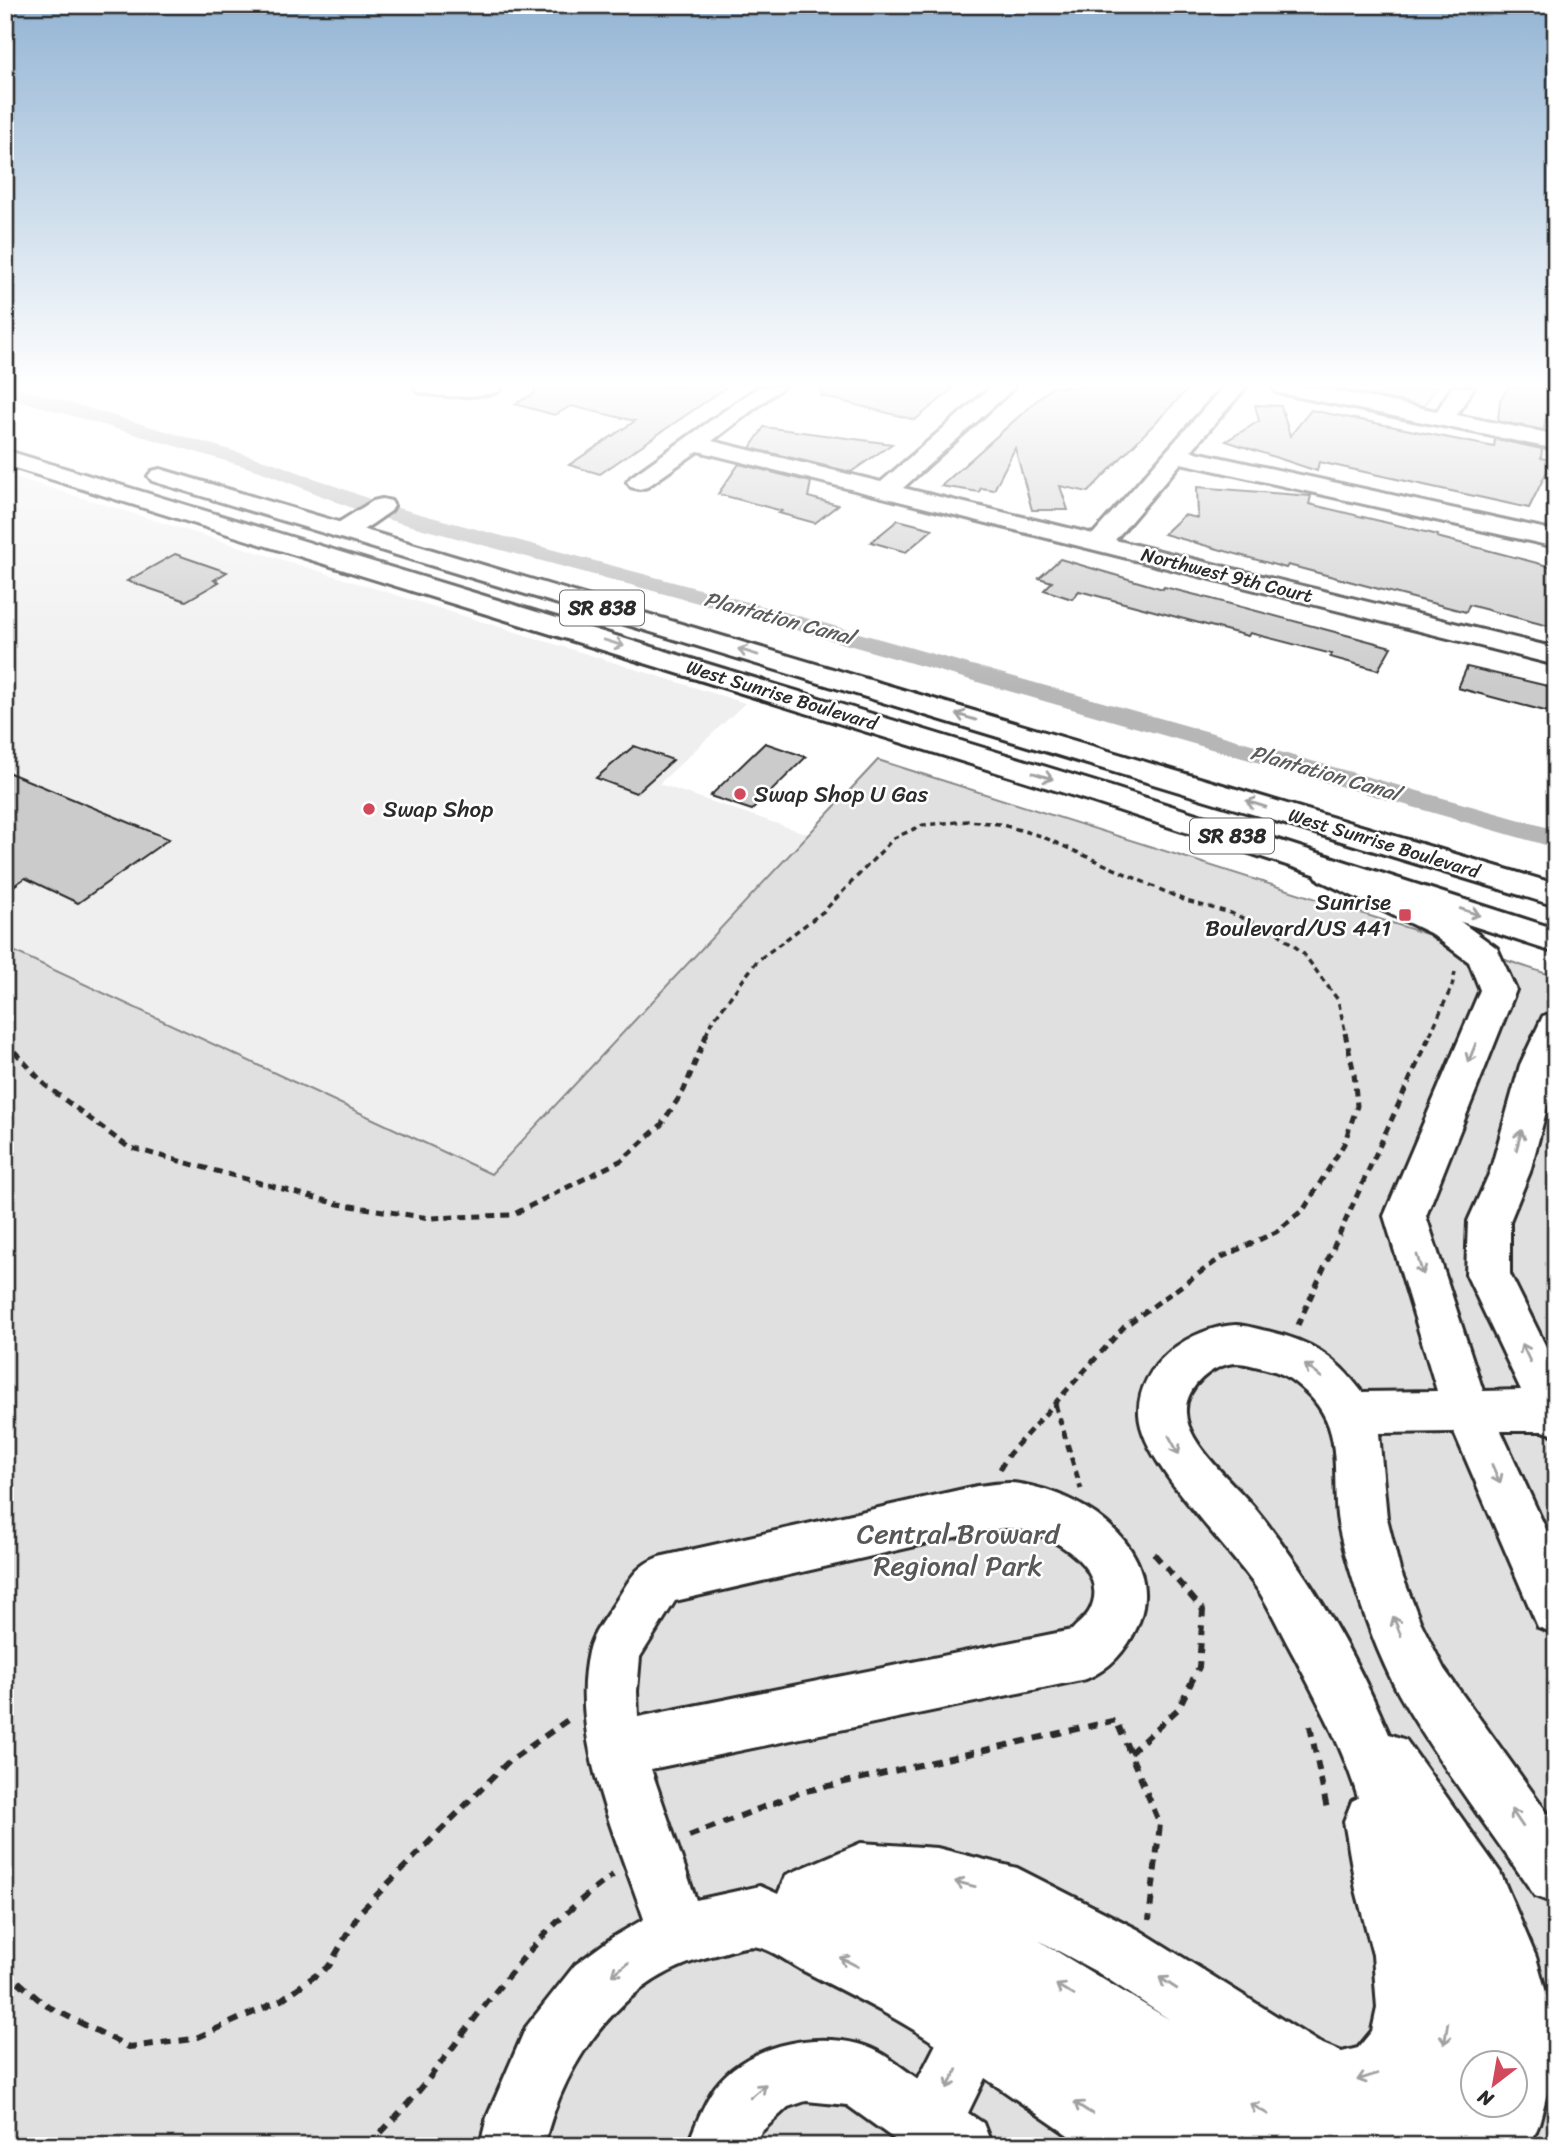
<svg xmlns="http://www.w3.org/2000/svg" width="1561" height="2151" font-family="Sriracha,sans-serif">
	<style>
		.built { fill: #efefef }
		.green { fill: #e0e0e0; stroke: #868686; stroke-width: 2; fill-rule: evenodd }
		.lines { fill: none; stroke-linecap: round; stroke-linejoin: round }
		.canal { fill: #b6b6b6; fill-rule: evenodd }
		.building { fill: #cbcbcb; stroke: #2b2b2b; stroke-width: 2 }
		.minor-casing { stroke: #2b2b2b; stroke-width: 6 }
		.major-casing { stroke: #2b2b2b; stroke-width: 6 }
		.path-far2 { stroke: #2b2b2b; stroke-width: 3.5; stroke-dasharray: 6 4.5; stroke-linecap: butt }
		.path-far1 { stroke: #2b2b2b; stroke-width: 5; stroke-dasharray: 8 6; stroke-linecap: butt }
		.path { stroke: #2b2b2b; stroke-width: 6; stroke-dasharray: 10 8; stroke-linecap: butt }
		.minor { fill: #fff; fill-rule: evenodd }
		.major { fill: #fff; fill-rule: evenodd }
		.oneway { stroke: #a0a0a0 }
		.poi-dot { fill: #d1495b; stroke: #fff; stroke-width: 2.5 }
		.labels { text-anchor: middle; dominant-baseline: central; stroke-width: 5; stroke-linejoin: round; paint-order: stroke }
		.far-street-label { font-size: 19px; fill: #2b2b2b; stroke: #fff }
		.shield { fill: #fff; stroke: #6b6b6b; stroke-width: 2 }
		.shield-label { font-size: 21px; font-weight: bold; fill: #2b2b2b }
		.far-water-label { font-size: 21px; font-style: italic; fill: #5c5c5c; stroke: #fff }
		.poi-label { font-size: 23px; fill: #2b2b2b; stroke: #fff; text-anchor: start }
		.near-park-label { font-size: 28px; fill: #585858; stroke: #fff }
	</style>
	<rect width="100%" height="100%" fill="#fff"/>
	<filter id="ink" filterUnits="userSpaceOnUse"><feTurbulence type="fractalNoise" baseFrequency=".0143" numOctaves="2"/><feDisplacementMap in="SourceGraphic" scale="14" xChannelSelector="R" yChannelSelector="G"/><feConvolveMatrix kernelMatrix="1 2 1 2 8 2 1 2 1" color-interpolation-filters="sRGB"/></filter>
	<g filter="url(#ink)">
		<polygon class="built" points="5,474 745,703 659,784 808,834 491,1174 5,946"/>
		<g class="green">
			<polygon points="1327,387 1437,387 1423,407"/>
			<path d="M878,760L1452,942L1556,977V2146H5V947L491,1174ZM1474,2064H1516V2106H1474Z"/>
		</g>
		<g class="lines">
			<polygon class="canal" points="5,387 16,387 274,463 383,504 781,611 1556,830 1556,848 765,621 367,514 260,471 5,396"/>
		</g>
		<g class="building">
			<polygon points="535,387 727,387 600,474 569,465 635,421 571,406 555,415 515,404 534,394"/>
			<polygon points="822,387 955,387 915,420 821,396"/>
			<polygon points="1052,387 1190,387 1088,492 1060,486 1068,510 1032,510 1015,448 994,490 981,488 979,492 941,486"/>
			<polygon points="1508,387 1556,387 1556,400 1545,421 1544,430 1498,421 1500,400"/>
			<polygon points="1255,405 1281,406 1290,436 1311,410 1494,447 1495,439 1542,449 1541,458 1552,461 1529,508 1319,462 1317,471 1226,441 1259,421"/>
			<polygon points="764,427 892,444 851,472 750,448"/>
			<polygon points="739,464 811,482 808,497 838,505 815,523 779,513 782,511 718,494"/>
			<polygon points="1197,487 1311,496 1309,504 1438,535 1437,537 1556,568 1556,628 1469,605 1466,612 1288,565 1286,568 1164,534 1184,515 1198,518"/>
			<polygon points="898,520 933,529 906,552 871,542"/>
			<polygon points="175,554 227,572 214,580 219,582 186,601 127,581"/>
			<polygon points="1060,559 1163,589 1164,587 1204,597 1391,647 1378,670 1330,657 1332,654 1250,633 1248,636 1079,591 1072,599 1044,590 1052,582 1039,578"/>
			<polygon points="1467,667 1556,688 1556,714 1458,688"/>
			<polygon points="765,743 806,757 752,810 710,796"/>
			<polygon points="634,746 673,760 636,793 596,778"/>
			<polygon points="5,771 169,839 78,903 25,878 5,892"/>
		</g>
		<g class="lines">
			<g class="minor-casing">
				<g id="minor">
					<path d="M415,387H501L498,392C470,398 446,398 418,392Z"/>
					<polygon points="758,387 783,387 712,441 881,482 991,387 1015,387 903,488 1093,534 1223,387 1246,387 1191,451 1556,531 1556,547 1181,463 1115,540 1556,648 1556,665 698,451 647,487 639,489 631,487 627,482 631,477"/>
					<polygon points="1273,387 1317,387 1437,411 1452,387 1474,387 1457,415 1556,435 1556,449 1284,394 1276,392"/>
					<path d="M382,499L391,501L394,506L391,511C374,522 354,541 333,536L329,531L333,526L373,501Z"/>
					<path d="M1331,862L1454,917L1497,948L1516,990L1426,1216L1483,1391L1521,1390L1466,1274L1468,1221L1490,1172L1520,1065L1543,1016L1556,1012V1074L1530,1172L1510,1221V1274L1556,1367V1435L1542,1431H1501L1556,1551V1634L1538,1627L1454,1432L1379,1433L1387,1518L1400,1570L1420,1621L1444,1669L1556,1825V1904L1535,1896C1493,1834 1445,1772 1407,1708C1383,1669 1363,1614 1350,1570C1345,1553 1339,1533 1337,1516C1332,1469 1344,1427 1306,1392C1296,1383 1287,1375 1274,1371C1262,1368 1247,1363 1236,1363C1212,1364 1184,1388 1186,1413C1187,1444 1234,1483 1253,1506C1309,1574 1355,1653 1389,1734L1406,1740L1500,1872L1536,1957L1552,2014L1554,2067L1539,2124L1530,2146H1262L1242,2135L1246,2146H1084L985,2078L968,2113L983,2123L992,2146H904L847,2105L806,2101L788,2107L761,2132L753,2146H687C695,2127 703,2104 715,2087C746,2046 810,2032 858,2044C880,2049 899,2066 918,2079L936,2044C893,2015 846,1993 800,1969C788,1962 772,1950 758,1947C747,1944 728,1952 716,1955C625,1974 564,2059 544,2146H480L487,2117L526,2027L575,1965L613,1937L644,1919C617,1839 569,1737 588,1652C592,1633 606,1617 616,1601C630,1580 635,1566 659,1557L977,1486C991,1485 1006,1481 1020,1484C1086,1494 1169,1551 1137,1627C1126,1651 1110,1669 1086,1679L651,1769L696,1900L760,1886L778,1894L786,1875L861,1843L937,1848L1017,1868L1139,1930L1318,2042L1342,2052L1358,2048L1372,2031L1377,2008L1373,1955L1356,1890L1344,1821L1352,1801L1358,1798C1343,1748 1319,1704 1295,1658C1283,1637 1273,1614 1260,1593C1231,1547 1141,1465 1139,1414C1137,1364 1191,1327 1236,1325C1245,1325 1257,1329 1267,1331C1311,1341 1335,1356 1362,1392L1437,1391L1384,1216L1480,990L1469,962L1430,933L1319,880L1314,873L1319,866ZM1004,1528C1040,1526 1113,1565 1090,1610C1087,1617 1077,1624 1072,1630L638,1717L637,1691L640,1657L675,1601L977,1532ZM1038,1940L1097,1972L1170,2020ZM1474,2064H1516V2106H1474Z"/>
				</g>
			</g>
			<g class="major-casing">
				<g id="major">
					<polygon points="5,450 1112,787 1556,929 1556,953 1090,801 5,465"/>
					<polygon points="160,469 1556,884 1556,906 152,481 148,476 152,471"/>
				</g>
			</g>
			<g class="path-far2">
				<polyline points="706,1035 711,1023 757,961 824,911 894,838 923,825 968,821 999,824 1041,836 1186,901 1231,913 1278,933 1303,953 1338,1000 1346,1035"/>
				<polyline points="1430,1035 1452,986 1455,972"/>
			</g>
			<g class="path-far1">
				<polyline points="5,1041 45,1085 128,1147 338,1204 429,1218 512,1215 622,1160 661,1125 684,1090 707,1033"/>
				<polyline points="1298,1325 1431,1033"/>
				<polyline points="1055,1404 1081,1489"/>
				<polyline points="1000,1469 1009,1454 1125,1326 1222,1257 1276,1232 1304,1209 1344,1144 1357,1106 1354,1073 1345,1033"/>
			</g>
			<g class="path">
				<polyline points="1310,1726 1328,1814"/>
				<polyline points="1130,1753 1178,1709 1199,1667 1203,1610 1149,1548"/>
				<polyline points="689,1836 802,1792 1116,1720 1160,1824 1149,1920"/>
				<polyline points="5,1970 45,2005 129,2047 194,2039 281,2000 329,1966 360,1912 508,1762 569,1719"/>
				<path d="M369,2146C388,2124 409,2104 426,2082C486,2006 533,1932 613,1875"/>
			</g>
			<use href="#minor" class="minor"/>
			<use href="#major" class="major"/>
		</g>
		<defs><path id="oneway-shaft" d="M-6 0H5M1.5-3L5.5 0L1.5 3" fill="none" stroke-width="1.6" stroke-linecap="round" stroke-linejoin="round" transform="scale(1.75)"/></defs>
		<g class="oneway">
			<use href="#oneway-shaft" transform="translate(614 643) rotate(17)"/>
			<use href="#oneway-shaft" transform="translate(748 652) rotate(-163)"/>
			<use href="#oneway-shaft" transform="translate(966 717) rotate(-163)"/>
			<use href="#oneway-shaft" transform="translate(1043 776) rotate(17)"/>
			<use href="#oneway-shaft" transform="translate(1256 804) rotate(-163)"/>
			<use href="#oneway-shaft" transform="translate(1470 912) rotate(19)"/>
			<use href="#oneway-shaft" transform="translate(1472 1053) rotate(112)"/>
			<use href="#oneway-shaft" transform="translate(1519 1140) rotate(-75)"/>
			<use href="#oneway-shaft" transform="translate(1420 1265) rotate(73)"/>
			<use href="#oneway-shaft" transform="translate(1526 1353) rotate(-115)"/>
			<use href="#oneway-shaft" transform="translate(1313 1371) rotate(-143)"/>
			<use href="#oneway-shaft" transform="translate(1174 1445) rotate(61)"/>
			<use href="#oneway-shaft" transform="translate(1496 1474) rotate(66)"/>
			<use href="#oneway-shaft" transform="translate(1397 1626) rotate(-112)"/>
			<use href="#oneway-shaft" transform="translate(1517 1818) rotate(-124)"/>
			<use href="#oneway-shaft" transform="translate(965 1884) rotate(-166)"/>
			<use href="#oneway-shaft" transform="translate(849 1962) rotate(-153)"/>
			<use href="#oneway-shaft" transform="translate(620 1969) rotate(143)"/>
			<use href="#oneway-shaft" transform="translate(1168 1983) rotate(-147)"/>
			<use href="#oneway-shaft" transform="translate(1065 1990) rotate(-149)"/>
			<use href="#oneway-shaft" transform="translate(1446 2034) rotate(99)"/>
			<use href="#oneway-shaft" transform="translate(1367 2077) rotate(162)"/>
			<use href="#oneway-shaft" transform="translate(952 2079) rotate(117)"/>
			<use href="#oneway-shaft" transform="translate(758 2091) rotate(-41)"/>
			<use href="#oneway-shaft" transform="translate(1083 2108) rotate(-147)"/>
			<use href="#oneway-shaft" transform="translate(1259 2109) rotate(-149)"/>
		</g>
	</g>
	<linearGradient id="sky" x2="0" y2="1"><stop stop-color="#94b5d4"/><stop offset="0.56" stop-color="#fff"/><stop offset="1" stop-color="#fff" stop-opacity="0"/></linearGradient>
	<rect width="1561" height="688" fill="url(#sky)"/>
	<g class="poi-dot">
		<circle cx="740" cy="794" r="7"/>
		<circle cx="369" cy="809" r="7"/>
		<rect x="1398" y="908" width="14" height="14" rx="3.5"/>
	</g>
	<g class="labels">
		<g class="far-street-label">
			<text transform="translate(1227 575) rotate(14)">Northwest 9th Court</text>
			<text transform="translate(782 695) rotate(17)">West Sunrise Boulevard</text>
			<text transform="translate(1384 843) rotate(17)">West Sunrise Boulevard</text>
		</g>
		<g class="shield">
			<rect x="560" y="590.5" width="84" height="35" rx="5"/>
			<rect x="1190" y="818.5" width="84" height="35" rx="5"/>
		</g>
		<g class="shield-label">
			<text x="602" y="608">SR 838</text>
			<text x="1232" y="836">SR 838</text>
		</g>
		<g class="far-water-label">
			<text transform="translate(779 618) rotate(15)">Plantation Canal</text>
			<text transform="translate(1325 773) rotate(16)">Plantation Canal</text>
		</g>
		<g class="poi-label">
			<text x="754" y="794">Swap Shop U Gas</text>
			<text x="383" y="809">Swap Shop</text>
			<text x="1391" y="902" text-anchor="end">Sunrise<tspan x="1391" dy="26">Boulevard/US 441</tspan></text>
		</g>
		<g class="near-park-label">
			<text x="958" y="1533">Central Broward<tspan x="958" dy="32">Regional Park</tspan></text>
		</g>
	</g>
	<rect width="1561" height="2151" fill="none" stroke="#fff" stroke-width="28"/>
	<rect x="14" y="14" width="1533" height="2123" fill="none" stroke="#2b2b2b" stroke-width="2.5" filter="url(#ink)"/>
	<g transform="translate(1494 2084) rotate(211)"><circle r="33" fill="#ffffff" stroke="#aaaaaa" stroke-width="2"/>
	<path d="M0-5L12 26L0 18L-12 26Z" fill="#d1495b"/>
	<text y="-10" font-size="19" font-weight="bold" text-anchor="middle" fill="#2b2b2b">N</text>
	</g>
</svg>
